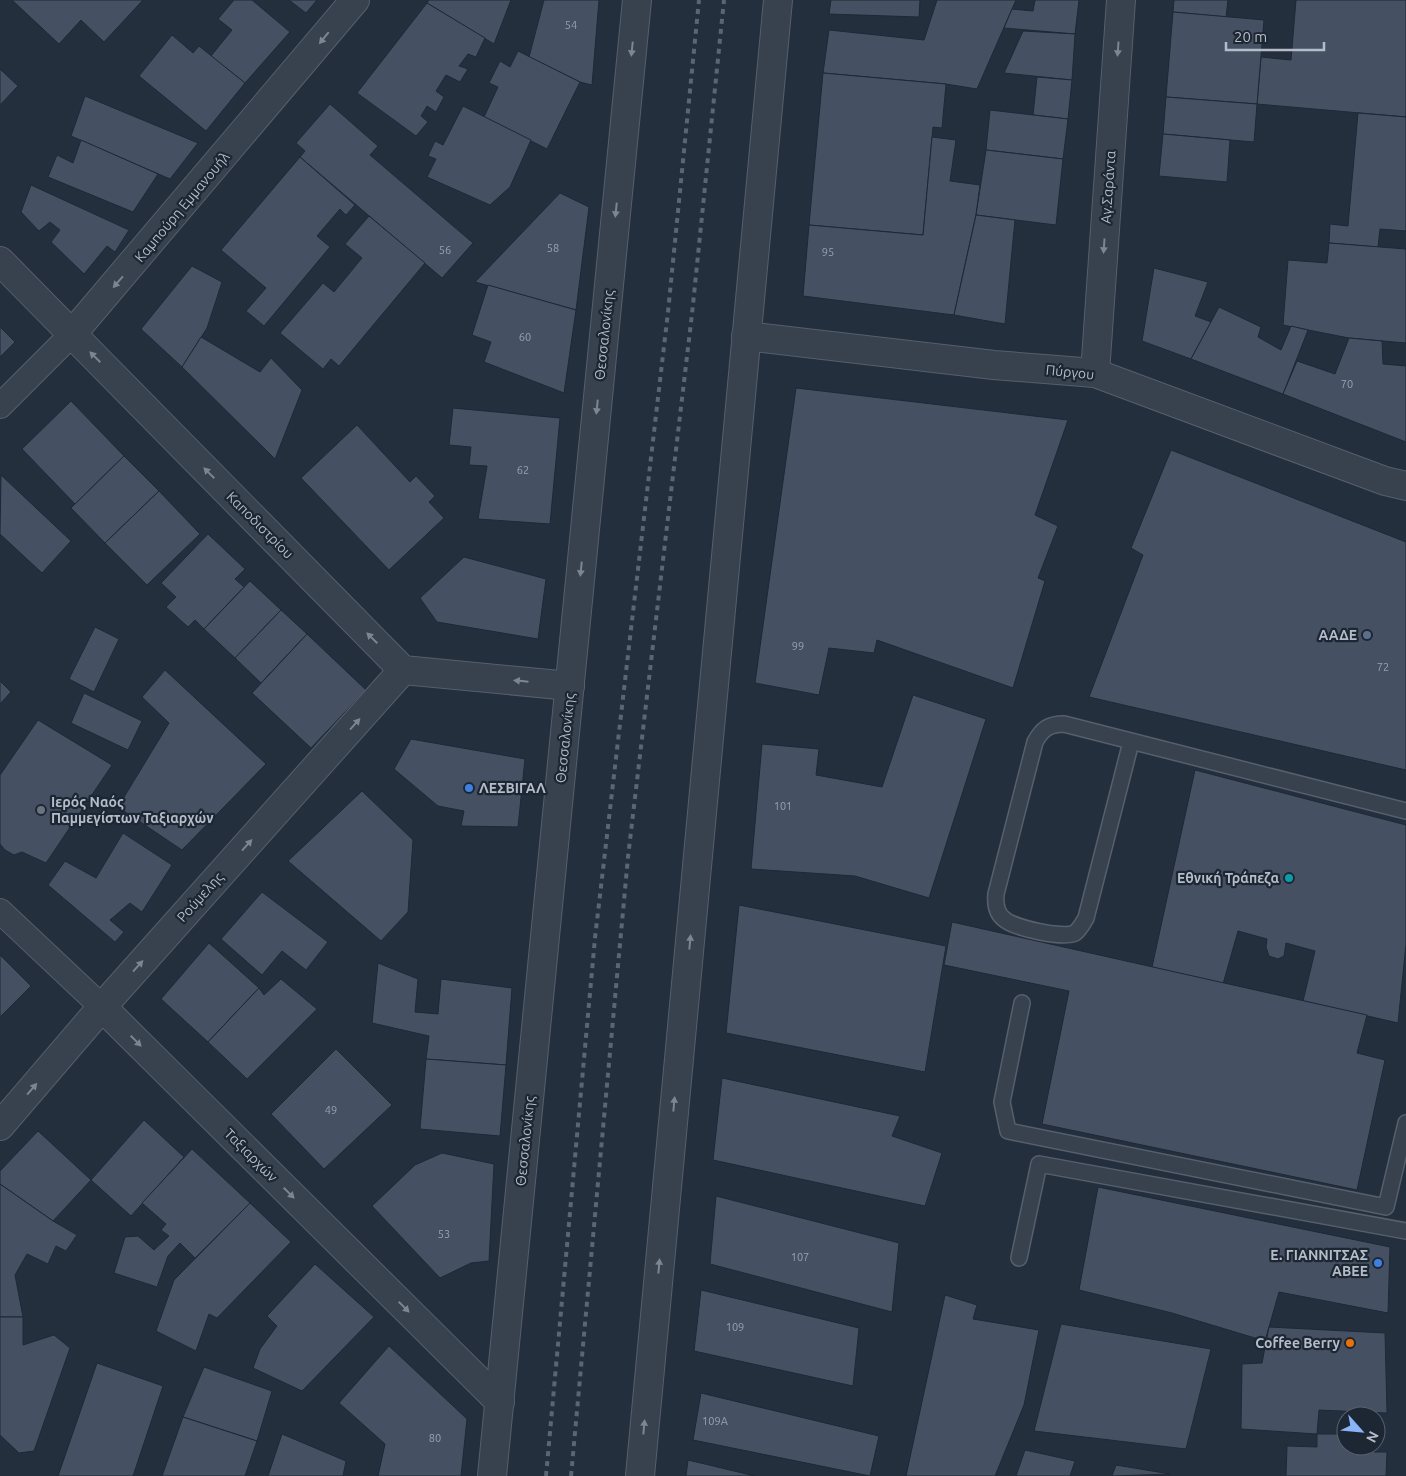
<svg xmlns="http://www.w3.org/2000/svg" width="1406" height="1476" font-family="Ubuntu,sans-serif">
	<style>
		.building { fill: #455162; stroke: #1f2835 }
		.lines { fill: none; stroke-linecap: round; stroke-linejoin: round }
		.service-casing { stroke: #565f6c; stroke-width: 18 }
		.pedestrian-casing { stroke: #565f6c; stroke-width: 26 }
		.minor-casing { stroke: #565f6c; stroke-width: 30 }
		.service { stroke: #38414e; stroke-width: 15 }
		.pedestrian { stroke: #38414e; stroke-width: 24 }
		.minor { stroke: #38414e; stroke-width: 28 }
		.rail { stroke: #5a6575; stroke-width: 4; stroke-dasharray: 5 5; stroke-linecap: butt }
		.oneway { fill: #7c8592 }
		.service-dot { fill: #5c6f8a; stroke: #1d2633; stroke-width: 2 }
		.shop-dot { fill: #3f7fe0; stroke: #1d2633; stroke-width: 2 }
		.worship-dot { fill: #6b7280; stroke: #1d2633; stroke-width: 2 }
		.culture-dot { fill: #0f9aa8; stroke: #1d2633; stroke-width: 2 }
		.food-dot { fill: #e8710a; stroke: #1d2633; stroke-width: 2 }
		.labels { text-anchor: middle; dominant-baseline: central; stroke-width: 4.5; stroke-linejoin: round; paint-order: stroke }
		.number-label { font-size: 11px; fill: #98a1af }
		.street-label { font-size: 14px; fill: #b4bcc9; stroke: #1d2633 }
		.poi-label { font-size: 14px; font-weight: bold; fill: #b4bcc9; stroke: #1d2633; text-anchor: end }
	</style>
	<rect width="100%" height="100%" fill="#242f3e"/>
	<g class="building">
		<polygon points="12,0 143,0 104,42 81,20 59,44"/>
		<polygon points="234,0 252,0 290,32 245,83 211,56 232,30 218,19"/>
		<polygon points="289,0 317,0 306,13"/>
		<polygon points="429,0 511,0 494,44 427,3"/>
		<polygon points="544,0 599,0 592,85 580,82 529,57"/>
		<polygon points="831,0 920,0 919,17 829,14"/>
		<polygon points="937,0 1016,0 977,89 946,84 823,73 829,30 924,40"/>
		<polygon points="1035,0 1079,0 1075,34 1004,28 1012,9 1033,11"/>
		<polygon points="1174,0 1228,0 1226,17 1173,12"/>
		<polygon points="1296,0 1406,0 1406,117 1257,104 1261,57 1291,60"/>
		<polygon points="427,3 485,38 476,57 468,54 459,66 468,69 460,82 446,75 436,91 444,97 436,112 427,106 421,116 428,122 416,136 357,93"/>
		<polygon points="1173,12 1264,20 1257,104 1166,97"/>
		<polygon points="1023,31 1075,34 1072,80 1004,73"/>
		<polygon points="172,35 193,53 199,46 245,83 206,131 139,76"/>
		<polygon points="518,51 580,82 547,149 484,117 498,87 489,83 500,61 510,67"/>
		<polygon points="0,69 18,86 0,105"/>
		<polygon points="823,73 946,84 942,128 933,127 923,235 809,225"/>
		<polygon points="1037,77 1072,80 1068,119 1033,115"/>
		<polygon points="85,96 198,143 170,179 71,136"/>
		<polygon points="1166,97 1257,104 1254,142 1163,134"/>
		<polygon points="330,104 378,146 370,155 473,243 442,278 300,157 305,151 296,143"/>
		<polygon points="463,106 531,140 510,187 490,205 427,177 436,159 428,156 435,141 443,145"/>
		<polygon points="990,110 1068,119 1063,159 986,150"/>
		<polygon points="1358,113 1406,117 1406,231 1380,229 1378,247 1329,243 1330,224 1348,226"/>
		<polygon points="1163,134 1230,140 1227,182 1159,176"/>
		<polygon points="932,137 956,140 950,181 980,185 976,215 954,315 803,296 809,225 923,235"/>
		<polygon points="81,140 158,174 133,212 48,177 57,155 73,163"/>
		<polygon points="986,150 1063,159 1056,225 976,215"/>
		<polygon points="300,157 355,205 346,215 340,209 317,236 330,247 264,326 246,311 266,288 221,250"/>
		<polygon points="31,185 129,230 115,252 107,246 84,274 51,242 60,230 50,222 39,231 21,212"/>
		<polygon points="560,193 589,207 576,310 475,282"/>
		<polygon points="976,215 1015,220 1005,324 954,315"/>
		<polygon points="369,216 425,263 339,366 331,359 323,369 280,333 323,283 334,292 362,258 345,244"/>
		<polygon points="1329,243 1406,249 1406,343 1349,338 1283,325 1288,260 1327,263"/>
		<polygon points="192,266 222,282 207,328 182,367 141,329"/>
		<polygon points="1154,268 1208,282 1195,316 1211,322 1191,359 1142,341"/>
		<polygon points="488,285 576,310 564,393 484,362 491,342 472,335"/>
		<polygon points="1219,307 1261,327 1258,337 1281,350 1291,326 1308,330 1283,394 1191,359"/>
		<polygon points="0,327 15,342 0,357"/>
		<polygon points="201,337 260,372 271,358 302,390 275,459 182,367"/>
		<polygon points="1349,338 1382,341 1383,364 1406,366 1406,442 1283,394 1297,361 1335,374"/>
		<polygon points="796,388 1068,420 1035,515 1058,526 1038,578 1045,581 1013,688 877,640 874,653 829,648 819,695 755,683"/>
		<polygon points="71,401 124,456 75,504 22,449"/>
		<polygon points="453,408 560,418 550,524 478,519 487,466 469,465 471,447 449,445"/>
		<polygon points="357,425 410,482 416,476 435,496 429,502 444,518 389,570 301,478"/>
		<polygon points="1171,450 1406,542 1406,770 1089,697 1143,555 1131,548"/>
		<polygon points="124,456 159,491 105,543 71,508"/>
		<polygon points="1,475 71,541 42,573 0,534"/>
		<polygon points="159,491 200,534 147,585 105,543"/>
		<polygon points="208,534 245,569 235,579 244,587 204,629 195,620 188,627 166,607 176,597 161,583"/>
		<polygon points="464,557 546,579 538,639 437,622 420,598"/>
		<polygon points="250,581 281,610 235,658 204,629"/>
		<polygon points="281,610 307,634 261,683 235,658"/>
		<polygon points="95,627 119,639 94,692 69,679"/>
		<polygon points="307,634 366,690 311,748 252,693"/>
		<polygon points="165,670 266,764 182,850 118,807 169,723 142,697"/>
		<polygon points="0,681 11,692 0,704"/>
		<polygon points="84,693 142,721 128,750 71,723"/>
		<polygon points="913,695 986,719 929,898 855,876 751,869 762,744 819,749 816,775 882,787"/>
		<polygon points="38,720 112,765 46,863 22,852 14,855 5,850 0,844 0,775"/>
		<polygon points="411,739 525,759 518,827 461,826 464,811 438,806 394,769"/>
		<polygon points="1195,770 1406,825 1406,944 1398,1023 1303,1001 1315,951 1286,943 1284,956 1278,959 1269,956 1266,947 1267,939 1238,931 1223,984 1152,967"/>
		<polygon points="362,791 413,840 408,912 381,941 288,861"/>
		<polygon points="123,833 172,865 142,912 130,903 110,920 124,932 115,942 48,885 65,861 96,878"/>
		<polygon points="262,892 328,942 306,970 282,951 262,975 221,939"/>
		<polygon points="739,905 946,946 925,1072 726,1033"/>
		<polygon points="952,922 1367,1015 1357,1053 1385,1060 1357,1190 1042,1124 1069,991 944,965"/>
		<polygon points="209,943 259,988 208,1042 161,999"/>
		<polygon points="0,955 31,986 0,1017"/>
		<polygon points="378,963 418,979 415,1012 438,1014 441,979 512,988 506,1065 426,1059 429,1036 372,1023"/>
		<polygon points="281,979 317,1009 247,1079 208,1042 259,988 264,995"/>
		<polygon points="336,1049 392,1105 324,1169 271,1114"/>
		<polygon points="426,1059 506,1065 500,1136 420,1129"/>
		<polygon points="722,1078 900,1116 892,1136 942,1153 925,1206 713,1160"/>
		<polygon points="144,1120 184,1157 131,1216 91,1180"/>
		<polygon points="38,1131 91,1180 53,1221 0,1184 0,1171"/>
		<polygon points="192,1149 250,1203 195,1258 180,1243 168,1256 157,1287 114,1273 125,1237 138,1236 154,1250 169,1236 161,1230 166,1224 142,1203"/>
		<polygon points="442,1153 494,1164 489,1261 471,1263 440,1278 372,1206 415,1165"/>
		<polygon points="0,1184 53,1221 77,1235 66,1251 56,1246 48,1264 27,1254 15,1275 23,1317 0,1317"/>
		<polygon points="1098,1187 1390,1247 1388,1313 1279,1292 1265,1341 1172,1313 1079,1290"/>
		<polygon points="716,1196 899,1243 892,1312 710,1264"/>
		<polygon points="250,1203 291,1242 217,1318 209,1314 196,1351 156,1331 174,1280"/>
		<polygon points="315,1264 374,1317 302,1391 253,1368 260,1349 277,1326 267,1316"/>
		<polygon points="701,1290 859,1328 853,1386 694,1351"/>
		<polygon points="945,1295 977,1305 973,1319 1039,1330 1024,1405 995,1476 906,1476"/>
		<polygon points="0,1317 23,1317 23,1345 54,1335 70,1348 34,1451 19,1453 0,1435"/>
		<polygon points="1061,1324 1211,1349 1186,1449 1034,1431"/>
		<polygon points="1269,1327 1385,1333 1387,1413 1319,1410 1317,1434 1241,1429 1242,1364 1262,1363"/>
		<polygon points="389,1346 467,1419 461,1476 378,1476 385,1444 339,1403"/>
		<polygon points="97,1363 163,1386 133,1476 58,1476"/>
		<polygon points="204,1367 272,1391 257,1441 183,1417"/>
		<polygon points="701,1393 879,1436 870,1476 693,1440"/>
		<polygon points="183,1417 257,1441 245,1476 162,1476"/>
		<polygon points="282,1434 346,1461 343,1476 268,1476"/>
		<polygon points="1317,1434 1346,1434 1346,1446 1374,1446 1374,1452 1387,1452 1386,1476 1286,1476 1287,1446 1317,1447"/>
		<polygon points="1025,1450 1075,1461 1070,1476 1016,1476"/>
		<polygon points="688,1460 755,1476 686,1476"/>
		<polygon points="1116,1465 1170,1474 1112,1476"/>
	</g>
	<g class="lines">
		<g class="service-casing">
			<g id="service">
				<path d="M1131,742L1086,918C1083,923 1080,929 1075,933C1063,939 1014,928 1004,919C996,913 995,904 996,894L1035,742C1042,729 1049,724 1064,724L1406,811"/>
				<polyline points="1022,1003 1002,1102 1008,1131 1386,1207 1406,1123"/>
				<polyline points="1019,1258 1039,1164 1406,1231"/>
			</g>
		</g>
		<g class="pedestrian-casing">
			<g id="pedestrian">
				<polyline points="0,406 72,334"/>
				<polyline points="0,911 102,1007"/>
			</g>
		</g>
		<g class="minor-casing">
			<g id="minor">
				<polyline points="0,261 403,670 570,686"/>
				<polyline points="72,334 355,0"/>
				<polyline points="746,336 994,365 1095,373 1385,481 1406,486"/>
				<polyline points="1095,373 1121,0"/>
				<polyline points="102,1007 500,1402"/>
				<polyline points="0,1126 102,1007 403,670"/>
				<polyline points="492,1476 637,0"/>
				<polyline points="640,1476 778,0"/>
			</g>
		</g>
		<use href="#service" class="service"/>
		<use href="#pedestrian" class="pedestrian"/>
		<use href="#minor" class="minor"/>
		<g class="rail">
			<polyline points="546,1476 595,938 668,312 699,0"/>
			<polyline points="571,1476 628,857 692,314 724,0"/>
		</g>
	</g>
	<defs><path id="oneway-solid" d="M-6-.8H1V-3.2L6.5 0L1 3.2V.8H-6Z" transform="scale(1.25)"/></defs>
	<g class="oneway">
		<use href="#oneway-solid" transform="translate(324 38) rotate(129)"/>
		<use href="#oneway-solid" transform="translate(632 49) rotate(96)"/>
		<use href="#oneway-solid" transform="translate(1118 49) rotate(94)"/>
		<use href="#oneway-solid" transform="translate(616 210) rotate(96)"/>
		<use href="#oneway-solid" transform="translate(1104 246) rotate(94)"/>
		<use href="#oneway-solid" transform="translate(118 282) rotate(131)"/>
		<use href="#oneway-solid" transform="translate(95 357) rotate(-135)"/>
		<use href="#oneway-solid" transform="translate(597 407) rotate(96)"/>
		<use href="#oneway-solid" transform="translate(209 473) rotate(-135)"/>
		<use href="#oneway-solid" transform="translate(581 569) rotate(96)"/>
		<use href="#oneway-solid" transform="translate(372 638) rotate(-135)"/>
		<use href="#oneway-solid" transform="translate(521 681) rotate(-174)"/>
		<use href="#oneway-solid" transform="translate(355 724) rotate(-48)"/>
		<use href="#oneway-solid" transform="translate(247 845) rotate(-48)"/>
		<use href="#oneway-solid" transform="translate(690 942) rotate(-85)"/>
		<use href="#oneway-solid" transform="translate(138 966) rotate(-48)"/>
		<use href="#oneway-solid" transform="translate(136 1041) rotate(45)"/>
		<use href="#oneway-solid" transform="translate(32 1089) rotate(-49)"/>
		<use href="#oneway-solid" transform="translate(674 1104) rotate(-85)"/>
		<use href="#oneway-solid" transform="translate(289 1193) rotate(45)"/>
		<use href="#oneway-solid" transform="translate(659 1266) rotate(-85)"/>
		<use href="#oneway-solid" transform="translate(404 1307) rotate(45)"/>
		<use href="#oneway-solid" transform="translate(644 1427) rotate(-85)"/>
	</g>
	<circle class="service-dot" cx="1367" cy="635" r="5"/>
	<g class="shop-dot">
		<circle cx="469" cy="788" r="5"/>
		<circle cx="1378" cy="1263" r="5"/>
	</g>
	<circle class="worship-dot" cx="41" cy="810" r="5"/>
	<circle class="culture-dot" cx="1289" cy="878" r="5"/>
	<circle class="food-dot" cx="1350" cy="1343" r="5"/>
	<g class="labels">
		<g class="number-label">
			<text x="571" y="25">54</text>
			<text x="553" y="248">58</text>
			<text x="445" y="250">56</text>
			<text x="828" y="252">95</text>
			<text x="525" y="337">60</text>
			<text x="1347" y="384">70</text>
			<text x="523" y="470">62</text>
			<text x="798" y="646">99</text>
			<text x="1383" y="667">72</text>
			<text x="783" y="806">101</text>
			<text x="331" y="1110">49</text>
			<text x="444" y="1234">53</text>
			<text x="800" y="1257">107</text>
			<text x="735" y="1327">109</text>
			<text x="715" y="1421">109Α</text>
			<text x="435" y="1438">80</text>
		</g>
		<g class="street-label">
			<text transform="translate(1108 187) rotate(-86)">Αγ.Σαράντα</text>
			<text transform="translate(182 207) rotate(-50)">Καμπούρη Εμμανουήλ</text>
			<text transform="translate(604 335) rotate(-84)">Θεσσαλονίκης</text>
			<text transform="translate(1070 372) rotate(6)">Πύργου</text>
			<text transform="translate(260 525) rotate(45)">Καποδιστρίου</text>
			<text transform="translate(565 738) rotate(-84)">Θεσσαλονίκης</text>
			<text transform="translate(200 897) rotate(-48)">Ρούμελης</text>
			<text transform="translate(525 1141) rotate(-84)">Θεσσαλονίκης</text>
			<text transform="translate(251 1155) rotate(45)">Ταξιαρχών</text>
		</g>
		<g class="poi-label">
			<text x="1357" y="635">ΑΑΔΕ</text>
			<text x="479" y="788" text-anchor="start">ΛΕΣΒΙΓΑΛ</text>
			<text x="51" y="802" text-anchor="start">Ιερός Ναός<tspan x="51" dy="16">Παμμεγίστων Ταξιαρχών</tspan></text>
			<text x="1279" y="878">Εθνική Τράπεζα</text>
			<text x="1368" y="1255">Ε. ΓΙΑΝΝΙΤΣΑΣ<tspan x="1368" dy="16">ΑΒΕΕ</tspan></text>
			<text x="1340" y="1343">Coffee Berry</text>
		</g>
	</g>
	<g transform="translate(1361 1431) rotate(117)"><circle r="24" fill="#1d2633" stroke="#59626f"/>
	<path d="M0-4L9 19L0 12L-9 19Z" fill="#8ab4f8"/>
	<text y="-8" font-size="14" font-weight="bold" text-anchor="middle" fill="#b4bcc9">N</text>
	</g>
	<path d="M1226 42v8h98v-8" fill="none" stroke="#b4bcc9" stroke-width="2.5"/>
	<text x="1234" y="42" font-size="15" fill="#b4bcc9" stroke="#1d2633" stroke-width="4" paint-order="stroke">20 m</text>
</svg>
